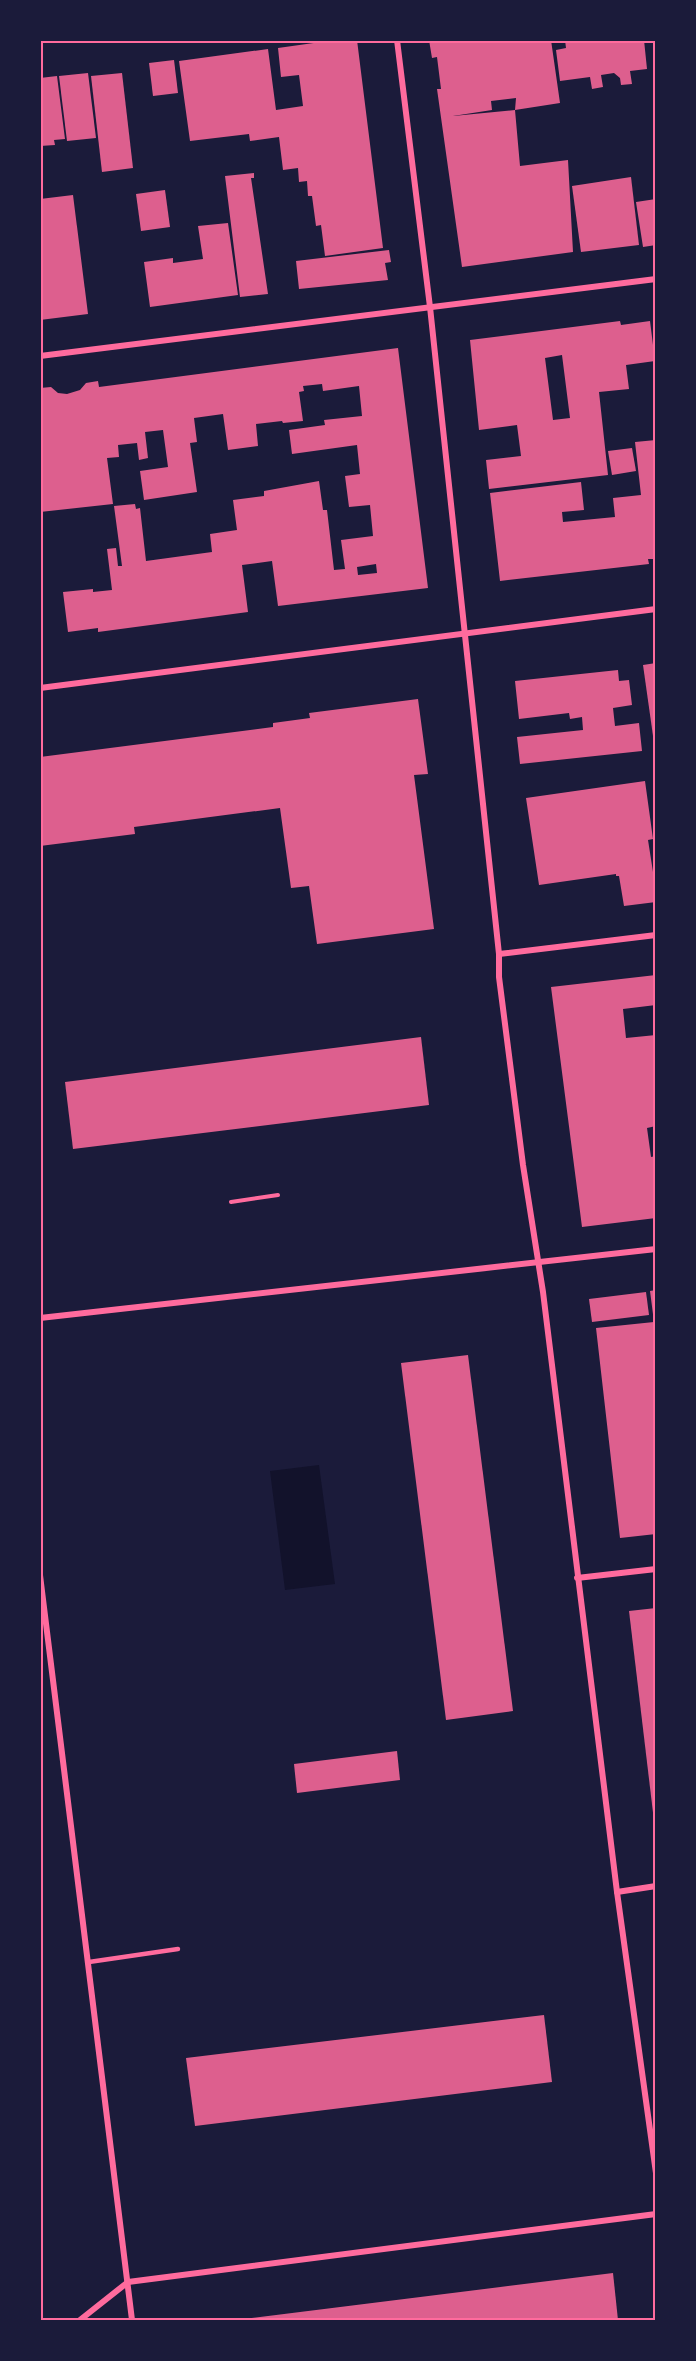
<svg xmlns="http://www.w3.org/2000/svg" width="696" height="2361" font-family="'Source Sans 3',sans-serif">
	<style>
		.water { fill: #12122b }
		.building { fill: #dd5f8e; fill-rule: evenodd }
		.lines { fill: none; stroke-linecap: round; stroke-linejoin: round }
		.path { stroke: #ff6b9d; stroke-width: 4 }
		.service { stroke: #ff6b9d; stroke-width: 4.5 }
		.minor { stroke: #ff6b9d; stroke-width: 6 }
		.neatline { fill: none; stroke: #ff6b9d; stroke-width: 2 }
	</style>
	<rect width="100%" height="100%" fill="#1b1b3a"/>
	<polygon class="water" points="319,1465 335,1584 285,1590 270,1471"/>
	<g class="building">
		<polygon points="335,40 357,40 383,248 325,256 321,225 316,226 312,196 308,196 307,181 299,182 298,168 283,170 279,137 250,141 249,134 190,141 179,61 268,49 276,110 303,106 299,75 281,77 278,48"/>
		<polygon points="429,40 551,40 560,103 515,110 516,98 491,101 492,110 453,116 515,110 520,166 568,160 573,252 462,267 437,89 441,89 437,57 432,58"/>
		<polygon points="565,40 644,40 647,69 630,71 632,84 621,85 620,78 614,73 601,75 603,87 592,89 590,77 560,81 556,50 566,48"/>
		<polygon points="174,60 178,93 153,96 149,63"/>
		<polygon points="88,73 96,138 67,141 59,76"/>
		<polygon points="122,73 133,168 102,172 91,76"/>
		<polygon points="57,76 65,139 54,140 55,145 40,146 40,78"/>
		<polygon points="254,173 254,178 251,178 268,294 240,297 225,176"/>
		<polygon points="631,177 639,245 581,252 572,186"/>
		<polygon points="165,190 170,227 141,231 136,194"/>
		<polygon points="73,195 88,314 40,320 40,199"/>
		<polygon points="656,199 656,245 643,247 636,202"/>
		<polygon points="228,223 238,295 150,307 144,262 173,258 173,263 203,259 198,226"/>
		<polygon points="389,250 391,262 385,263 388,280 299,289 296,261"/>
		<path d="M620,321L621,325L650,321L655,361L626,365L629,389L599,392L608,475L489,489L486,460L521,456L517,425L479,430L470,340ZM562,355L570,418L553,420L545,358Z"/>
		<path d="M398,348L428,588L278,606L272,561L242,565L248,612L98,632V628L68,632L63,592L93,589V592L112,590L107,549L116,548L118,566H122L114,506L135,504L136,509L140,508L146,561L212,552L210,534L237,530L233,500L264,496V491L319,481L323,510H327L334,570L345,569L341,540L373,536L370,505L349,507L345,476L360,474L357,445L292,454L289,430L325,425L324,420L362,416L359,386L323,391L322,384L303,386L304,391L299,392L303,421L283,423L282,421L256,424L258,446L228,450L223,414L194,418L197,442L190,443L197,492L144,500L140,471L168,467L163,430L145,432L148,458L139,460L137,443L118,445L119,457L107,458L113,504L40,512V388L51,387L58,393L67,394L80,390L86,383L98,381L99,387ZM376,564L377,573L358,575L357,567Z"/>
		<polygon points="656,440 656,559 648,559 649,564 500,581 490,493 581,482 584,510 562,512 563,522 615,517 613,498 641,495 635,442"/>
		<polygon points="632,448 636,471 612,475 608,451"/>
		<polygon points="656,663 656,743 654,743 643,665"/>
		<polygon points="618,670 619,681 629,680 632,705 613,708 615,726 639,723 642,751 520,764 517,737 583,730 582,717 570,719 569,713 519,719 515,681"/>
		<polygon points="418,699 428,774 414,775 434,929 317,944 309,886 291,888 280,808 134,827 135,834 40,846 40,757 273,727 273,723 310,718 309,713"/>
		<polygon points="645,781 653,839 648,840 653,872 656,871 656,902 624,906 619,876 616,876 616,874 539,885 526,798"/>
		<polygon points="656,975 656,1005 623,1009 626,1038 656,1035 656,1066 653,1066 656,1089 656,1126 647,1128 651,1157 656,1156 656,1218 582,1227 551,987"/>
		<polygon points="421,1037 429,1105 73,1149 65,1082"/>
		<polygon points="656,1290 656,1534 620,1538 596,1328 654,1322 650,1291"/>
		<polygon points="646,1292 649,1315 592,1322 589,1299"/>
		<polygon points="468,1355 513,1711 446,1720 401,1363"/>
		<polygon points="656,1608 656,1821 654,1821 629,1611"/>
		<polygon points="397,1751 400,1780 297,1793 294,1764"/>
		<polygon points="544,2015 552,2082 195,2126 186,2058"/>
		<polygon points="613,2273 618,2320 243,2320 243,2319"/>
	</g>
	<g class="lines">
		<polyline class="path" points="231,1202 278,1195"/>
		<polyline class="service" points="89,1962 178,1949"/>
		<g class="minor">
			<polyline points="397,40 430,307 499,954 499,977 523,1165 543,1292 617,1892 656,2173"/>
			<polyline points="40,356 656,279"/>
			<polyline points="40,688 656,609"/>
			<polyline points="499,954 656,935"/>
			<polyline points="40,1318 656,1249"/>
			<polyline points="40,1575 132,2320"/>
			<polyline points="577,1578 656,1569"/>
			<polyline points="617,1892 656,1886"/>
			<polyline points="80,2320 128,2282 656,2214"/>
		</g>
	</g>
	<rect width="696" height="2361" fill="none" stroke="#1b1b3a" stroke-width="84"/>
	<rect x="42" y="42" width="612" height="2277" class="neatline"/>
</svg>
